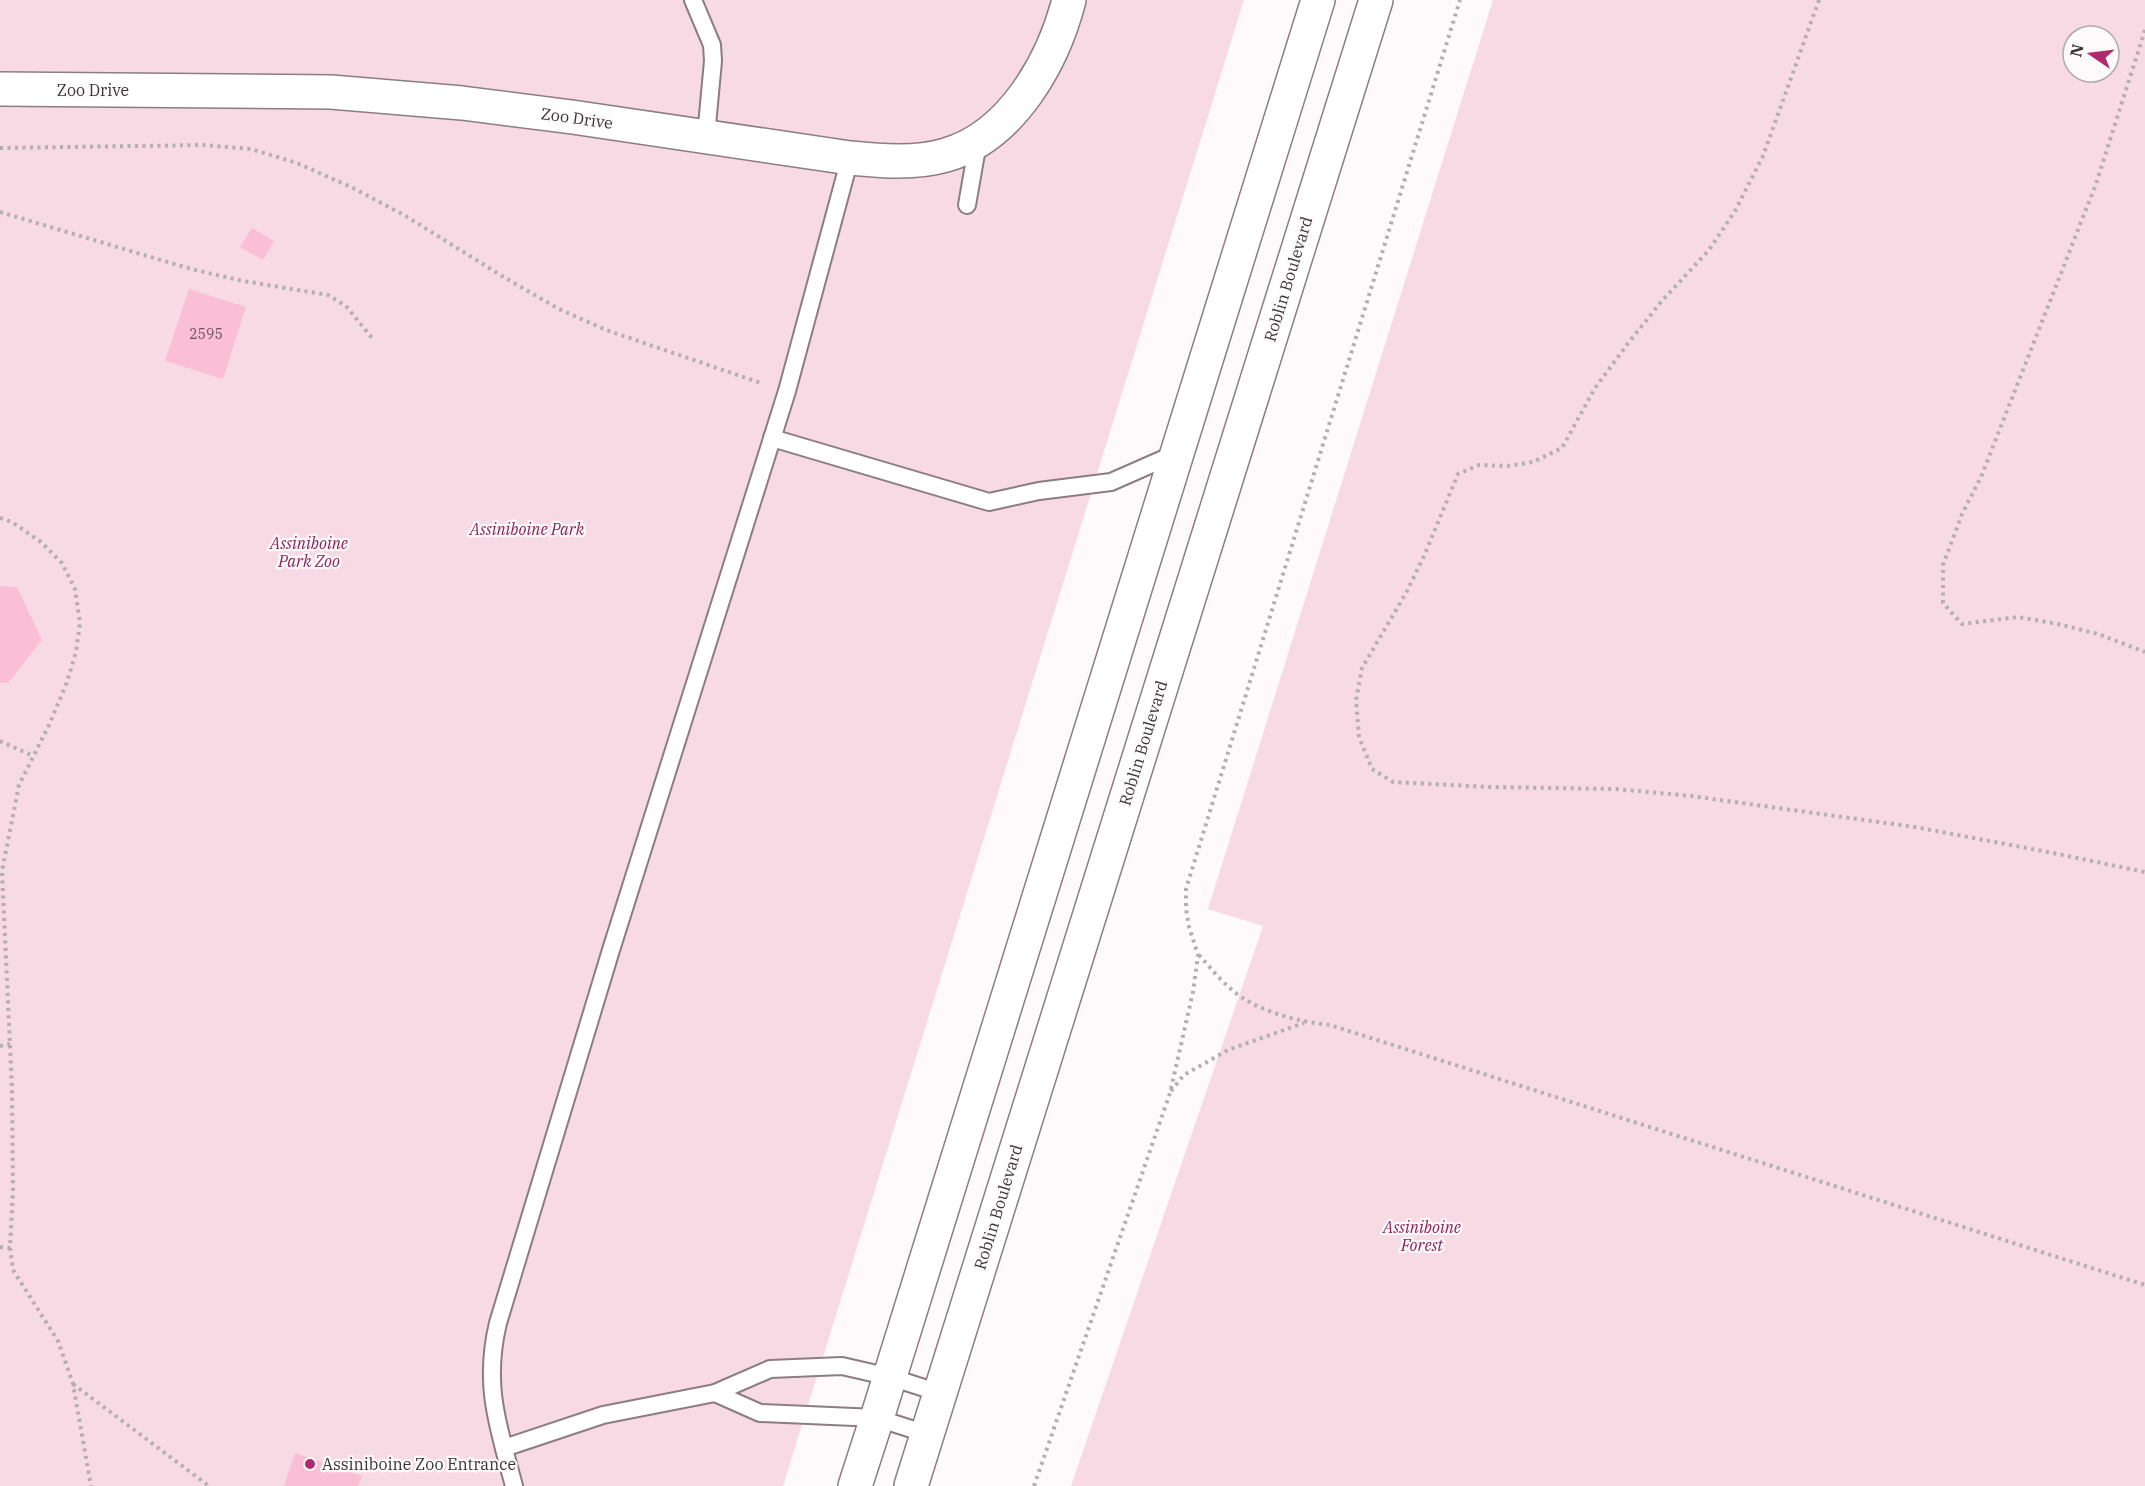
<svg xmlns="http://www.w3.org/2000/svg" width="2145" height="1486" font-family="'IBM Plex Serif',serif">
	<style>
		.green { fill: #f8dae4; fill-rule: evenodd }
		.building { fill: #fabfd5 }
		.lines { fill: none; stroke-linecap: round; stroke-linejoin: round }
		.lane-casing { stroke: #8c7d82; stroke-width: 20 }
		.street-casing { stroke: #8c7d82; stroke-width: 36 }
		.secondary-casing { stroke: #8c7d82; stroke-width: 36 }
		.path { stroke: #b3aeb0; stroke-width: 4; stroke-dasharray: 3 4.5; stroke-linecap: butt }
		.lane { stroke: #fff; stroke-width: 16 }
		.street { stroke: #fff; stroke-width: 33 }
		.secondary { stroke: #fff; stroke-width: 33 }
		.poi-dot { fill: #af296d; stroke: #fefafb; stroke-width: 2 }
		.labels { text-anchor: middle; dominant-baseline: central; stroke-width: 4.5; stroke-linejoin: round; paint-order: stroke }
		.number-label { font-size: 14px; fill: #69565d }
		.street-label { font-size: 16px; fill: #393335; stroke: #fefafb }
		.park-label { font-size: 16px; font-style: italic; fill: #8c2057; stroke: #fefafb }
		.poi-label { font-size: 16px; fill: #393335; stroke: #fefafb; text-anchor: start }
	</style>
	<rect width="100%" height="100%" fill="#fefafb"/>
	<g class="green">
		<polygon points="0,0 1244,0 783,1486 0,1486"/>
		<path d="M1493,0H2145V1486H1071L1263,926L1208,909ZM2073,36H2109V72H2073Z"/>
	</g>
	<g class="building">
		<polygon points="252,228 274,241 263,260 240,247"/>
		<polygon points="189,289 246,307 223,379 165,361"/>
		<polygon points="0,586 17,587 42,640 8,683 0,683"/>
		<polygon points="295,1453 362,1476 358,1486 284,1486"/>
	</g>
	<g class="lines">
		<g class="lane-casing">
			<g id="lane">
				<polyline points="693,0 712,45 713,61 706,136"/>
				<polyline points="967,205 978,142"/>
				<polyline points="772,438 989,502 1039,491 1111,482 1177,453"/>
				<polyline points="715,1393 760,1413 877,1418 927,1434"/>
				<polyline points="504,1448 603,1415 715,1393 770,1369 842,1366 890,1377 940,1393"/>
				<path d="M514,1486C498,1426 483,1385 498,1323L611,950L787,391L850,158"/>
			</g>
		</g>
		<g class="street-casing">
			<path id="street" d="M0,89L331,92L462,103L572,117L850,158C881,161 916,164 946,155C1012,136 1053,62 1069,0"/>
		</g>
		<g class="secondary-casing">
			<g id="secondary">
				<polyline points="855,1486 877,1418 1318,0"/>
				<polyline points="911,1486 1376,0"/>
			</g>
		</g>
		<g class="path">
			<polyline points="1819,0 1763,156 1735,211 1709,250 1661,302 1629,342 1595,388 1562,448 1533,462 1507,466 1479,465 1458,474 1424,556 1406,593 1362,668 1356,700 1359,737 1372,769 1393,782 1490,787 1616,789 1691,796 1915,827 2053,853 2145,872"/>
			<polyline points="2145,30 2096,184 1981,477 1962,514 1943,565 1943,603 1962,624 2018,617 2058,624 2098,634 2145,652"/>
			<polyline points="0,148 203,145 251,149 297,163 353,188 404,215 502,276 559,309 606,330 761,383"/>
			<polyline points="0,212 191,269 243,281 328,295 346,306 372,338"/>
			<polyline points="0,518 12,522 41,542 62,563 75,589 80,623 76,652 67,682 50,723 19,785 2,871 12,1089 13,1190 10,1248 13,1270 58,1341 73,1384 91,1486"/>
			<polyline points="0,741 33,756"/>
			<path d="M1199,955C1209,966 1219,979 1231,989C1255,1011 1299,1022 1330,1025L2145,1285"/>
			<polyline points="0,1046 10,1044"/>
			<polyline points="1171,1091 1184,1075 1228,1050 1304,1023"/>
			<polyline points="0,1247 10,1248"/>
			<polyline points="73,1384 209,1486"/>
			<polyline points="1034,1486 1170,1093 1193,992 1198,955 1189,927 1186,909 1186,889 1460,0"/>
		</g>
		<use href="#lane" class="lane"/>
		<use href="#street" class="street"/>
		<use href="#secondary" class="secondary"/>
	</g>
	<circle class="poi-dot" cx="310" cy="1464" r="6"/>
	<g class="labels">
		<g class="number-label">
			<text x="206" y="334">2595</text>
		</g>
		<g class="street-label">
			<text x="93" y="90">Zoo Drive</text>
			<text transform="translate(577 118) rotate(8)">Zoo Drive</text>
			<text transform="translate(1288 279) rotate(-73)">Roblin Boulevard</text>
			<text transform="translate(1143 743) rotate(-73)">Roblin Boulevard</text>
			<text transform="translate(998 1207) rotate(-73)">Roblin Boulevard</text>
		</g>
		<g class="park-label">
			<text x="527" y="529">Assiniboine Park</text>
			<text x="309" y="543">Assiniboine<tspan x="309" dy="18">Park Zoo</tspan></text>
			<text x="1422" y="1227">Assiniboine<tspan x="1422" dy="18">Forest</tspan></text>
		</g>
		<g class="poi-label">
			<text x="322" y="1464">Assiniboine Zoo Entrance</text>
		</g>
	</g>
	<g transform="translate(2091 54) rotate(284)"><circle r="28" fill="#fefafb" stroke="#afaaac" stroke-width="1.5"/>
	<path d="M0-4.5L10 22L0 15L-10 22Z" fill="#af296d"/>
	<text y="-9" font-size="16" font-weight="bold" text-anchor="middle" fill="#393335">N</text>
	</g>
</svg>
